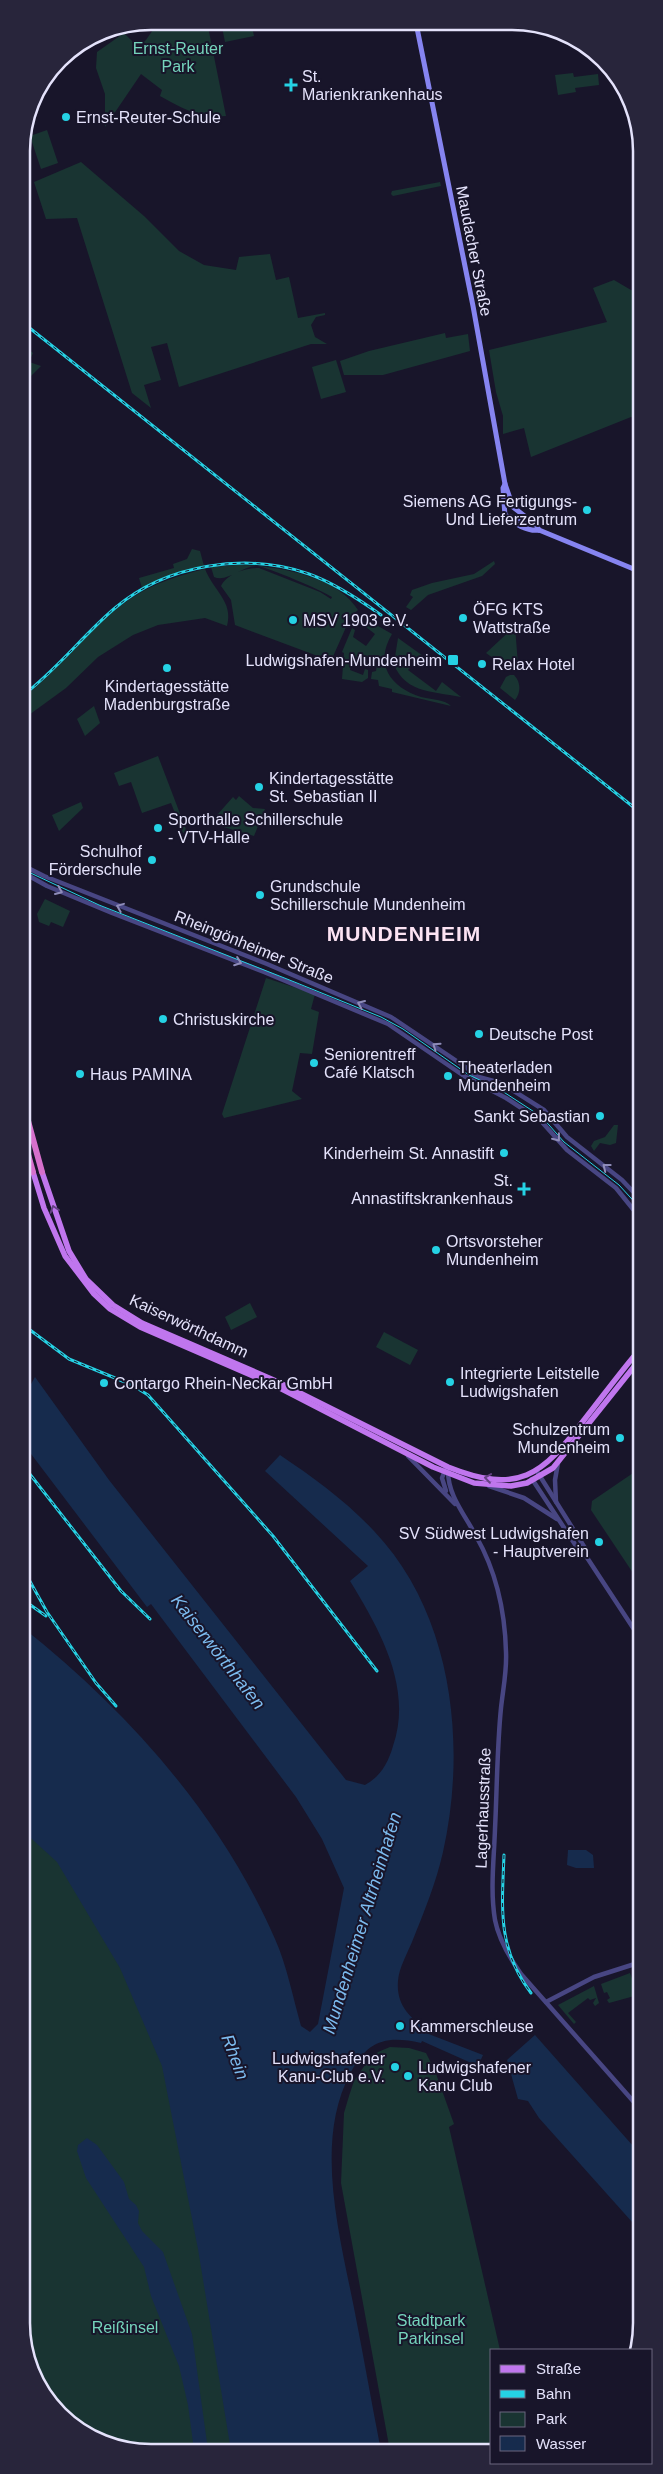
<svg xmlns="http://www.w3.org/2000/svg" width="663" height="2474" font-family="Arial,sans-serif">
	<style>
		.green { fill: #193432 }
		.water { fill: #162b4d }
		.lines { fill: none; stroke-linecap: round; stroke-linejoin: round }
		.tertiary { stroke: #484683; stroke-width: 4.5 }
		.secondary { stroke: #8684f0; stroke-width: 5 }
		.primary { stroke: #c076ee; stroke-width: 5.5 }
		.trunk { stroke: #d670cc; stroke-width: 6 }
		.tram { stroke: #25d2e4; stroke-width: 1 }
		.rail-casing { stroke: #25d2e4; stroke-width: 3 }
		.rail { stroke: #18152a; stroke-width: 1; stroke-dasharray: 4; stroke-linecap: butt }
		.oneway { stroke: #8e8cb9 }
		.oneway2 { stroke: #644182 }
		.poi-dot { fill: #25d2e4; stroke: #18152a; stroke-width: 2 }
		.labels { text-anchor: middle; dominant-baseline: central; stroke-width: 4; stroke-linejoin: round; paint-order: stroke }
		.park-label { font-size: 16px; fill: #75d4bc; stroke: #18152a }
		.poi-label { font-size: 16px; fill: #e4e2fb; stroke: #18152a; text-anchor: start }
		.street-label { font-size: 16px; fill: #e4e2fb; stroke: #18152a }
		.water-label { font-size: 18px; font-style: italic; fill: #7cbbef; stroke: #18152a }
		.district-label { font-size: 21px; font-weight: bold; letter-spacing: 1px; fill: #fce3f3; stroke: #18152a }
		.rim { fill: none; stroke: #e4e2fb; stroke-width: 2.5 }
	</style>
	<rect width="100%" height="100%" fill="#18152a"/>
	<g class="green">
		<path d="M159,21L207,22L226,116C200,119 182,108 160,96L162,90L141,74L105,127V94L96,68L97,52L124,33L138,47L146,40Z"/>
		<polygon points="221,22 251,22 254,36 225,42"/>
		<polygon points="573,73 574,77 598,74 599,85 575,88 576,92 558,95 555,75"/>
		<polygon points="47,130 58,163 41,169 30,136"/>
		<polygon points="81,162 144,216 179,251 204,265 236,270 239,257 270,254 276,280 289,277 298,318 325,313 325,315 316,317 311,325 315,337 327,344 311,344 179,387 167,343 151,347 161,380 144,385 151,408 132,393 77,218 46,219 34,182"/>
		<polygon points="440,182 441,186 393,196 391,194 392,191"/>
		<polygon points="614,280 631,290 641,291 641,421 631,417 531,457 524,428 503,434 503,416 496,392 489,350 607,322 593,288"/>
		<polygon points="445,333 446,338 468,334 470,351 383,375 344,375 340,361 369,351"/>
		<polygon points="22,344 33,353 29,362 41,366 28,379 22,375"/>
		<polygon points="336,360 346,392 321,399 312,367"/>
		<polygon points="192,549 200,551 204,566 164,578 142,588 139,578 174,568 173,564 187,559"/>
		<polygon points="494,561 495,564 482,576 428,595 411,610 406,607 413,597 410,595 412,590 432,583 474,574"/>
		<path d="M237,565C274,565 337,575 358,610L351,616L331,661L235,625L231,600L221,586C227,574 246,568 259,568L320,592L331,599L332,597C323,591 268,567 257,566C243,565 227,583 214,577L211,567Z"/>
		<path d="M205,569C213,590 234,602 227,626L205,618L158,625L133,635L98,657L66,688L22,720V698C62,668 91,624 133,597C155,583 180,575 205,569Z"/>
		<path d="M371,622L392,634C374,664 390,687 421,697C430,699 446,700 451,706L392,692V689L379,686L378,680L371,679L372,672L376,671L378,659L357,656V666L351,665L350,670L363,675L365,669L368,670V678L362,682L342,679L344,653L342,652L352,628L355,630L353,637L366,646L375,634L362,624Z"/>
		<polygon points="515,626 518,665 511,666 502,660 500,663 486,653"/>
		<path d="M398,638L423,656L418,663L415,662L408,670L436,691L442,682L461,697C431,691 401,693 392,658L395,657Z"/>
		<path d="M510,675H514C521,682 521,693 515,700L500,688L506,677Z"/>
		<polygon points="94,706 100,723 85,736 77,719"/>
		<polygon points="158,756 187,832 183,833 171,803 142,813 131,782 119,786 114,773"/>
		<polygon points="239,796 253,808 265,809 254,836 210,823 233,797 236,800"/>
		<polygon points="81,802 83,808 59,831 52,815"/>
		<polygon points="45,899 70,911 63,927 51,922 49,926 39,922 37,914"/>
		<polygon points="266,978 315,994 311,1009 319,1012 312,1054 300,1053 292,1091 302,1099 224,1118 222,1114"/>
		<polygon points="614,1125 618,1125 616,1143 610,1145 600,1143 594,1151 591,1146 594,1141 605,1137"/>
		<polygon points="250,1303 257,1317 231,1330 225,1317"/>
		<polygon points="384,1332 418,1350 410,1365 376,1347"/>
		<polygon points="639,1469 641,1470 641,1573 633,1573 591,1510 592,1501"/>
		<polygon points="22,1807 144,1977 254,2451 125,2450 59,2415 35,2381 22,2341"/>
		<polygon points="630,1973 638,1995 609,2003 607,2000 610,1998 607,1992 604,1993 601,1984"/>
		<polygon points="594,1986 599,2003 595,2006 593,2003 596,1998 590,2000 588,1998 568,2013 576,2022 574,2024 558,2005"/>
		<polygon points="390,2047 409,2048 426,2053 435,2071 454,2124 449,2127 500,2350 492,2350 492,2451 390,2451 341,2183 344,2113 349,2096 354,2081 365,2065 378,2052"/>
	</g>
	<g class="water">
		<path d="M35,1377L109,1480L346,1780L365,1785C381,1776 388,1763 393,1746C413,1688 380,1630 350,1581L368,1566L265,1471L280,1455C314,1478 346,1501 374,1531C453,1614 467,1745 443,1852C436,1883 424,1912 412,1942C407,1954 399,1968 398,1981C396,2004 409,2018 427,2029L426,2033L483,2055L478,2066L422,2041L421,2043C385,2035 367,2041 350,2074C313,2144 341,2240 355,2313C364,2359 372,2405 381,2451H231L198,2249L162,2066L120,1968L57,1862L22,1830V1627C127,1710 221,1815 275,1939C287,1966 293,1998 301,2026L310,2032L318,2024L344,1888L322,1839L296,1797L151,1604L147,1607L22,1442V1400Z"/>
		<polygon points="568,1850 586,1850 593,1855 594,1868 576,1868 567,1865"/>
		<polygon points="535,2035 641,2155 641,2232 539,2118 528,2101 518,2099 507,2060"/>
		<polygon points="87,2138 97,2145 124,2182 129,2199 136,2205 139,2211 138,2223 142,2231 163,2252 192,2334 208,2450 194,2450 188,2405 179,2366 151,2296 144,2267 86,2178 77,2151 78,2145"/>
	</g>
	<g class="lines">
		<g class="tertiary">
			<polyline points="22,865 44,876 267,964 391,1017 467,1068 475,1076 501,1083 544,1110 567,1137 622,1180 641,1200"/>
			<polyline points="22,872 47,886 112,913 264,972 388,1024 464,1076 506,1098 541,1121 567,1150 616,1188 641,1219"/>
			<polyline points="408,1456 455,1504"/>
			<polyline points="445,1470 442,1478 446,1491"/>
			<path d="M448,1471C448,1496 465,1515 476,1536C496,1571 505,1612 506,1652C507,1671 503,1689 501,1708C497,1748 497,1789 495,1829C494,1859 490,1890 495,1920C499,1940 509,1957 521,1974L641,2110"/>
			<polyline points="538,1473 585,1548 584,1553"/>
			<polyline points="532,1479 580,1552 584,1553 641,1640"/>
			<polyline points="489,1486 524,1498 557,1519"/>
			<polyline points="556,1502 555,1480 558,1463"/>
			<polyline points="546,2002 594,1977 641,1962"/>
		</g>
		<g class="secondary">
			<polyline points="416,23 473,306 505,484 513,507 536,525 539,530"/>
			<path d="M505,484L503,488L505,516C513,523 528,532 539,530"/>
			<polyline points="506,516 529,521"/>
			<polyline points="539,530 641,572"/>
		</g>
		<g class="primary">
			<polyline points="33,1172 44,1208 65,1256 94,1294 110,1309 140,1327 274,1385 433,1467 474,1483 511,1486 527,1483 553,1468 641,1358"/>
			<path d="M42,1172L69,1251L86,1279L113,1305L142,1323L276,1381L448,1467C518,1495 542,1476 584,1420C603,1396 621,1371 641,1348"/>
		</g>
		<g class="trunk">
			<polyline points="22,1087 24,1104"/>
			<polyline points="22,1099 42,1172"/>
			<polyline points="22,1133 33,1172"/>
		</g>
		<polyline class="tram" points="22,869 99,905 287,979 381,1017 403,1029 469,1075 499,1089 542,1117 564,1142 619,1185 641,1209"/>
		<g class="rail-casing">
			<g id="rail">
				<polyline points="22,322 641,813"/>
				<path d="M22,696C57,670 82,636 115,608C167,564 246,552 309,574C334,583 360,600 381,615"/>
				<polyline points="22,1324 69,1359 132,1385 148,1395 273,1536 377,1671"/>
				<polyline points="22,1464 121,1591 150,1619"/>
				<polyline points="22,1567 47,1612 96,1683 116,1706"/>
				<polyline points="22,1599 46,1616"/>
				<path d="M504,1855C502,1908 497,1948 531,1993"/>
			</g>
		</g>
		<use href="#rail" class="rail"/>
	</g>
	<defs><path id="oneway-chevron" d="M-2-3.5L2.5 0L-2 3.5" fill="none" stroke-width="1.6" stroke-linecap="round" stroke-linejoin="round" transform="scale(1.25)"/></defs>
	<g class="oneway">
		<use href="#oneway-chevron" transform="translate(59 891) rotate(23)"/>
		<use href="#oneway-chevron" transform="translate(120 907) rotate(-158)"/>
		<use href="#oneway-chevron" transform="translate(238 962) rotate(20)"/>
		<use href="#oneway-chevron" transform="translate(361 1004) rotate(-157)"/>
		<use href="#oneway-chevron" transform="translate(436 1046) rotate(-145)"/>
		<use href="#oneway-chevron" transform="translate(557 1138) rotate(52)"/>
		<use href="#oneway-chevron" transform="translate(606 1167) rotate(-142)"/>
	</g>
	<g class="oneway2">
		<use href="#oneway-chevron" transform="translate(54 1209) rotate(-108)"/>
		<use href="#oneway-chevron" transform="translate(488 1478) rotate(-172)"/>
	</g>
	<g class="poi-dot">
		<path d="M288.5 77.5h5v5h5v5h-5v5h-5v-5h-5v-5h5z"/>
		<circle cx="66" cy="117" r="5"/>
		<circle cx="587" cy="510" r="5"/>
		<circle cx="463" cy="618" r="5"/>
		<circle cx="293" cy="620" r="5"/>
		<rect x="447" y="654" width="12" height="12" rx="2.5"/>
		<circle cx="482" cy="664" r="5"/>
		<circle cx="167" cy="668" r="5"/>
		<circle cx="259" cy="787" r="5"/>
		<circle cx="158" cy="828" r="5"/>
		<circle cx="152" cy="860" r="5"/>
		<circle cx="260" cy="895" r="5"/>
		<circle cx="163" cy="1019" r="5"/>
		<circle cx="479" cy="1034" r="5"/>
		<circle cx="314" cy="1063" r="5"/>
		<circle cx="80" cy="1074" r="5"/>
		<circle cx="448" cy="1076" r="5"/>
		<circle cx="600" cy="1116" r="5"/>
		<circle cx="504" cy="1153" r="5"/>
		<path d="M521.5 1181.5h5v5h5v5h-5v5h-5v-5h-5v-5h5z"/>
		<circle cx="436" cy="1250" r="5"/>
		<circle cx="450" cy="1382" r="5"/>
		<circle cx="104" cy="1383" r="5"/>
		<circle cx="620" cy="1438" r="5"/>
		<circle cx="599" cy="1542" r="5"/>
		<circle cx="400" cy="2026" r="5"/>
		<circle cx="395" cy="2067" r="5"/>
		<circle cx="408" cy="2076" r="5"/>
	</g>
	<g class="labels">
		<g class="park-label">
			<text x="178" y="48">Ernst-Reuter<tspan x="178" dy="18">Park</tspan></text>
			<text x="431" y="2320">Stadtpark<tspan x="431" dy="18">Parkinsel</tspan></text>
			<text x="125" y="2327">Reißinsel</text>
		</g>
		<g class="poi-label">
			<text x="302" y="76">St.<tspan x="302" dy="18">Marienkrankenhaus</tspan></text>
			<text x="76" y="117">Ernst-Reuter-Schule</text>
			<text x="577" y="501" text-anchor="end">Siemens AG Fertigungs-<tspan x="577" dy="18">Und Lieferzentrum</tspan></text>
			<text x="473" y="609">ÖFG KTS<tspan x="473" dy="18">Wattstraße</tspan></text>
			<text x="303" y="620">MSV 1903 e.V.</text>
			<text x="442" y="660" text-anchor="end">Ludwigshafen-Mundenheim</text>
			<text x="492" y="664">Relax Hotel</text>
			<text x="167" y="686" text-anchor="middle">Kindertagesstätte<tspan x="167" dy="18">Madenburgstraße</tspan></text>
			<text x="269" y="778">Kindertagesstätte<tspan x="269" dy="18">St. Sebastian II</tspan></text>
			<text x="168" y="819">Sporthalle Schillerschule<tspan x="168" dy="18">- VTV-Halle</tspan></text>
			<text x="142" y="851" text-anchor="end">Schulhof<tspan x="142" dy="18">Förderschule</tspan></text>
			<text x="270" y="886">Grundschule<tspan x="270" dy="18">Schillerschule Mundenheim</tspan></text>
			<text x="173" y="1019">Christuskirche</text>
			<text x="489" y="1034">Deutsche Post</text>
			<text x="324" y="1054">Seniorentreff<tspan x="324" dy="18">Café Klatsch</tspan></text>
			<text x="458" y="1067">Theaterladen<tspan x="458" dy="18">Mundenheim</tspan></text>
			<text x="90" y="1074">Haus PAMINA</text>
			<text x="590" y="1116" text-anchor="end">Sankt Sebastian</text>
			<text x="494" y="1153" text-anchor="end">Kinderheim St. Annastift</text>
			<text x="513" y="1180" text-anchor="end">St.<tspan x="513" dy="18">Annastiftskrankenhaus</tspan></text>
			<text x="446" y="1241">Ortsvorsteher<tspan x="446" dy="18">Mundenheim</tspan></text>
			<text x="460" y="1373">Integrierte Leitstelle<tspan x="460" dy="18">Ludwigshafen</tspan></text>
			<text x="114" y="1383">Contargo Rhein-Neckar GmbH</text>
			<text x="610" y="1429" text-anchor="end">Schulzentrum<tspan x="610" dy="18">Mundenheim</tspan></text>
			<text x="589" y="1533" text-anchor="end">SV Südwest Ludwigshafen<tspan x="589" dy="18">- Hauptverein</tspan></text>
			<text x="410" y="2026">Kammerschleuse</text>
			<text x="385" y="2058" text-anchor="end">Ludwigshafener<tspan x="385" dy="18">Kanu-Club e.V.</tspan></text>
			<text x="418" y="2067">Ludwigshafener<tspan x="418" dy="18">Kanu Club</tspan></text>
		</g>
		<g class="street-label">
			<text transform="translate(474 251) rotate(79)">Maudacher Straße</text>
			<text transform="translate(254 947) rotate(22)">Rheingönheimer Straße</text>
			<text transform="translate(189 1326) rotate(25)">Kaiserwörthdamm</text>
			<text transform="translate(483 1808) rotate(-88)">Lagerhausstraße</text>
		</g>
		<g class="water-label">
			<text transform="translate(218 1652) rotate(52)">Kaiserwörthhafen</text>
			<text transform="translate(362 1923) rotate(-73)">Mundenheimer Altrheinhafen</text>
			<text transform="translate(235 2057) rotate(69)">Rhein</text>
		</g>
		<g class="district-label">
			<text x="404" y="933">MUNDENHEIM</text>
		</g>
	</g>
	<path d="M0 0H663V2474H0ZM151 30H512A121 121 0 0 1 633 151V2323A121 121 0 0 1 512 2444H151A121 121 0 0 1 30 2323V151A121 121 0 0 1 151 30Z" fill="#28253b" fill-rule="evenodd"/>
	<path class="rim" d="M151 30H512A121 121 0 0 1 633 151V2323A121 121 0 0 1 512 2444H151A121 121 0 0 1 30 2323V151A121 121 0 0 1 151 30Z"/>
	<rect x="490" y="2349" width="162" height="115" fill="#18152a" stroke="#6a677e"/>
	<rect x="500" y="2365" width="25" height="8" fill="#c076ee" stroke="#6a677e"/>
	<text x="536" y="2374" font-size="15" fill="#e4e2fb">Straße</text>
	<rect x="500" y="2390" width="25" height="8" fill="#25d2e4" stroke="#6a677e"/>
	<text x="536" y="2399" font-size="15" fill="#e4e2fb">Bahn</text>
	<rect x="500" y="2412" width="25" height="15" fill="#193432" stroke="#6a677e"/>
	<text x="536" y="2424" font-size="15" fill="#e4e2fb">Park</text>
	<rect x="500" y="2436" width="25" height="15" fill="#162b4d" stroke="#6a677e"/>
	<text x="536" y="2449" font-size="15" fill="#e4e2fb">Wasser</text>
</svg>
